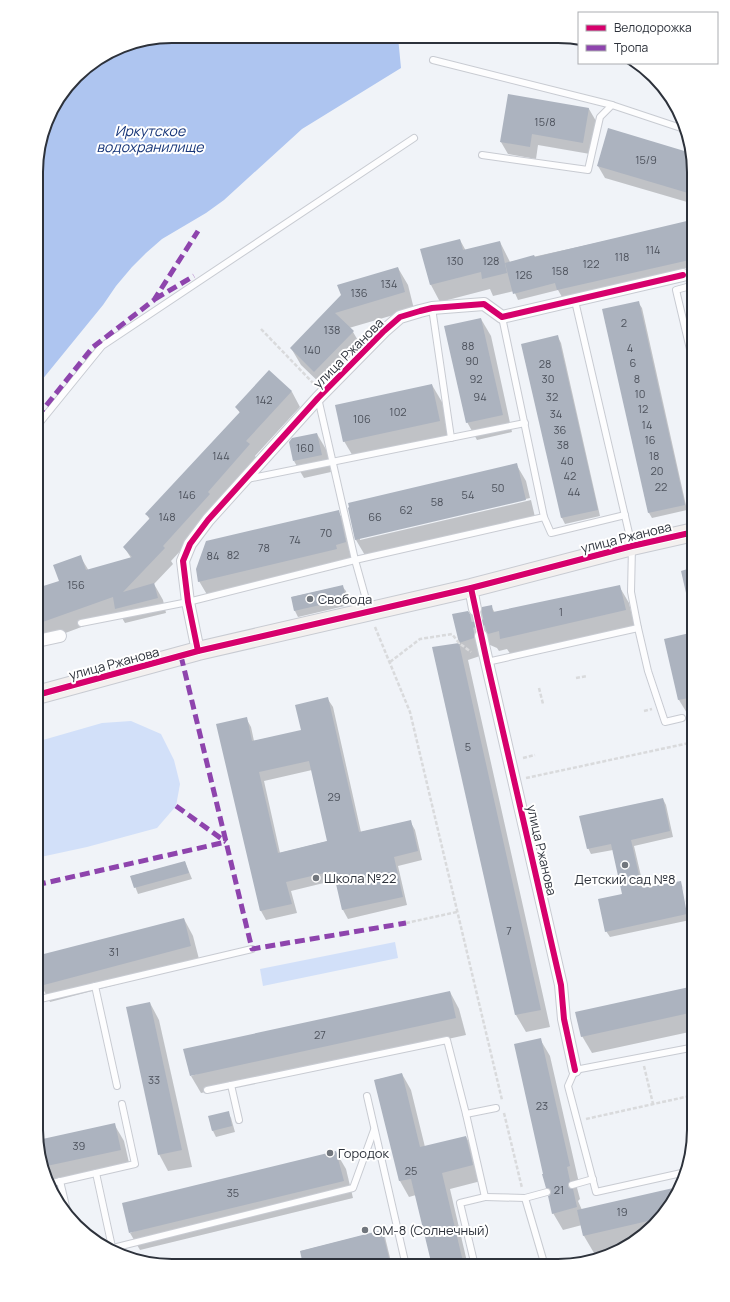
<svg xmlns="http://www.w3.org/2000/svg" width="730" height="1302" font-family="Manrope,sans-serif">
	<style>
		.green { fill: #d2e0f9 }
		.water { fill: #aec5f0 }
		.shadow { fill: #0003; fill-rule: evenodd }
		.building { fill: #acb3bf; fill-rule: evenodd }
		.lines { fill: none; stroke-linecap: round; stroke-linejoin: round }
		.street-tunnel { stroke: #c9ccd2; stroke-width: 12; stroke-dasharray: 12 6; stroke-linecap: butt }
		.lane-casing { stroke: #c8cbd2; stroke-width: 8 }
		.street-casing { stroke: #c8cbd2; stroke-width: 14 }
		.secondary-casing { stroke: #c8cbd2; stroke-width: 20 }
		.path { stroke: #d9dadc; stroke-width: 2.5; stroke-dasharray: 4 2; stroke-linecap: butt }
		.lane { stroke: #fdfdfe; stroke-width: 6 }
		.street { stroke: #fdfdfe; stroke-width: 12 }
		.secondary { stroke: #f3f0ef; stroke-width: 18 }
		.quiet { stroke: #8e44ad; stroke-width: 5; stroke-dasharray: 10 5; stroke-linecap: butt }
		.cycleway-casing { stroke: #fff; stroke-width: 8 }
		.cycleway { stroke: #d6006c; stroke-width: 6 }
		.poi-dot { fill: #71767d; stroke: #fff; stroke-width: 1.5 }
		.labels { text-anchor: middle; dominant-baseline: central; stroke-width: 4; stroke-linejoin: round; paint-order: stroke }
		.number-label { font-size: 11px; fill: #4d525c }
		.street-label { font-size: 13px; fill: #2d323b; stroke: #fff }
		.poi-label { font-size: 13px; fill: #2d323b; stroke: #fff; text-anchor: start }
		.water-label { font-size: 14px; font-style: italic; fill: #153478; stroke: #fff }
		.rim { fill: none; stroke: #2d323b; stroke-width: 2 }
	</style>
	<rect width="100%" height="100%" fill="#f0f3f8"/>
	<g class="green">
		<polygon points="131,721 161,734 174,760 180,784 176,806 157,828 87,847 36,858 36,742 102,723"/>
		<polygon points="395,942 398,958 263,986 260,969"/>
	</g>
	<polygon class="water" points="172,36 398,37 401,68 302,129 224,200 206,213 162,239 146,253 132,267 116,286 103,305 37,386 37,154 50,112 82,70 120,46"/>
	<g class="shadow">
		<polygon points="509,96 589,109 596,121 590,154 538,145 536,159 508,154 501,142"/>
		<polygon points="691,154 694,172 694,204 605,178 598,166"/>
		<polygon points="691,222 694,227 694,266 562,297 558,290 518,300 514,291 493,296 490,289 440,302 431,285 422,250 460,240 466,251 500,242 510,262"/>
		<polygon points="398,268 408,285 414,309 349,328 353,332 363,349 325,388 301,365 291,348 342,296"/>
		<polygon points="638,302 642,308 687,510 652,518 649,513"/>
		<polygon points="481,319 491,336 512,432 477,440 467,422"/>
		<polygon points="558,337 561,343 600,516 565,524 562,518"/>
		<polygon points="269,371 292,392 300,407 255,456 258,460 218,510 171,561 173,564 154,584 163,600 166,613 125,623 119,613 60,635 37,642 37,589 61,582 80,556 89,571 131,558 124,547 150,520 147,515 240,413 236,407"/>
		<polygon points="432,385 442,402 449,438 354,458 344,441"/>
		<polygon points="317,434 327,451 331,472 304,478 294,461"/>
		<polygon points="516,464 526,481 530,498 360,538 360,540 531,500 535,517 366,557 356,540 349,508"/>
		<polygon points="338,511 348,528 355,559 346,562 347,566 209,598 199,581"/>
		<polygon points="694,569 694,621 682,572"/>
		<polygon points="342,586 346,591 349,605 298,617 295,611 292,597"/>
		<polygon points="619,586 629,603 635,627 511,655 507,649 499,651 497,648 490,645 483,651 483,655 468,660 550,1027 526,1032 516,1015 434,648 460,644 453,615 477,617 491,606 495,613"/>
		<polygon points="694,633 694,723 693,723 679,700 665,640"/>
		<path d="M327,698L333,707L361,832L410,821L415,830L422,860L398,866L407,905L348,919L343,910L336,880L291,891L297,913L266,920L261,911L218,725L246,718L251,727L254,741L302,731ZM312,770L328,841L280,853L264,781Z"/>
		<path d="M663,799L666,805L673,837L634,846L644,889L680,882L683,888L690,920L610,937L606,931L624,895L613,850L591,854L588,848ZM681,887H683L689,919L687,920Z"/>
		<polygon points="185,862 192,879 138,894 131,876"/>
		<polygon points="184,919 193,936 200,963 50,1002 41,985"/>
		<polygon points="694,987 694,1031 592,1053 582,1036"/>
		<polygon points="450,992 459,1009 466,1035 201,1093 191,1076"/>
		<polygon points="150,1003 159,1020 192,1167 168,1171 159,1154"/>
		<polygon points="540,1039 550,1056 579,1183 576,1184 580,1199 578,1201 582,1210 666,1213 641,1238 628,1245 594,1253 584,1236 582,1225 563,1230 553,1213 551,1196 546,1187"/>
		<polygon points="402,1074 411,1090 425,1147 466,1137 475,1152 481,1181 450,1189 468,1266 433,1266 416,1195 409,1197 400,1181 375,1080"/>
		<polygon points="228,1112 231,1118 235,1132 216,1137 213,1131 209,1117"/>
		<polygon points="114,1124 124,1141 130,1167 49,1185 43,1174 38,1141"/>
		<polygon points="336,1152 346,1169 353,1198 140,1250 130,1233"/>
		<polygon points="381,1231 385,1237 392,1266 304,1265 301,1251"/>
	</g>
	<g class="building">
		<polygon points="508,94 589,108 583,143 532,134 530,147 500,142"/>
		<polygon points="608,128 691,153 694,173 688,193 597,166"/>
		<polygon points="691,220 694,232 694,259 557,290 555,283 513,294 505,263 534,255 535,257"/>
		<polygon points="460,239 463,250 500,241 507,273 482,279 481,272 430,285 420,249"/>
		<polygon points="398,267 405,292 335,313 354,331 314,372 290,348 341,295 337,285"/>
		<polygon points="639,301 685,505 648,513 602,309"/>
		<polygon points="481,318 503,415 466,423 444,326"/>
		<polygon points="558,335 598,510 561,518 521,344"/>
		<polygon points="269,370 292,391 246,441 250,444 208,492 210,494 163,546 165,548 123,592 154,583 158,598 115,609 113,597 37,624 37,588 59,581 53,565 81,555 86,570 132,557 123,547 150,518 145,514 240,412 235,407"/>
		<polygon points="432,384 440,421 343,442 335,405"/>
		<polygon points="317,433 322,455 293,461 289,442 292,438"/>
		<polygon points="517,463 526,500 355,540 348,508 349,507 348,503"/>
		<polygon points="339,510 346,542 336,545 337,549 198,582 196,569 206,541"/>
		<polygon points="694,567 694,606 689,606 681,571"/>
		<polygon points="343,585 346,599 294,611 291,597"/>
		<polygon points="620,585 626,610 500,639 499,631 488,634 486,631 480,629 474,633 474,638 459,643 452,614 468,611 470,614 476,616 480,614 482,607 492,605 493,612"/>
		<polygon points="694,632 694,697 678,700 664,639"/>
		<polygon points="459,643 541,1010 515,1015 432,647"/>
		<path d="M328,697L359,832L411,820L418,851L394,857L403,897L342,910L333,871L286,882L292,904L260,911L216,724L247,717L252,741L301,730L295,705ZM309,761L327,841L278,853L259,772Z"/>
		<polygon points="663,798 670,831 631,840 642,888 681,881 687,914 605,932 598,899 622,894 611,844 587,849 579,816"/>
		<polygon points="185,861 189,873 134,888 130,876"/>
		<polygon points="184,918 191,946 40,986 36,972 36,956"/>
		<polygon points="694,986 694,1012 581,1037 575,1012"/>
		<polygon points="450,991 456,1018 190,1076 183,1049"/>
		<polygon points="150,1002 182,1150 158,1155 126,1007"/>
		<polygon points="541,1038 570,1166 567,1167 570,1181 568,1186 569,1188 573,1189 577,1207 552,1214 548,1196 550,1195 551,1191 550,1189 546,1188 542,1174 543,1174 514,1044"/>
		<polygon points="402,1073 420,1147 466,1136 473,1165 442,1173 464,1266 432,1266 411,1179 399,1181 374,1080"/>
		<polygon points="229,1111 232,1126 212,1131 208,1116"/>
		<polygon points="115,1123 121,1150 42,1167 38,1140"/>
		<polygon points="336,1151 344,1181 129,1233 122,1203"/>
		<polygon points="682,1186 666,1213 661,1218 583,1236 577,1210"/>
		<polygon points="382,1230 391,1266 303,1265 300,1251"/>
	</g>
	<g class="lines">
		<polyline class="street-tunnel" points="475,609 481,636"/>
		<g class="lane-casing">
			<g id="lane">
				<polyline points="433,60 612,105"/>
				<polyline points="482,155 588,170 600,117 612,105 687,130"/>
				<polyline points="575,301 632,546 631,592 638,628 648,671 665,722 682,718"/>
				<polyline points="432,308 451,438"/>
				<polyline points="502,317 544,517 551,533 625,515"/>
				<polyline points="694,366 676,290 694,285"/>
				<polyline points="318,398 355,560 369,610"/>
				<polyline points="37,426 102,346 414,138"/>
				<polyline points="247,479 525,423"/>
				<polyline points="81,623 188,602 355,560 544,517"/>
				<polyline points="487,662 638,628"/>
				<polyline points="95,986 117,1086"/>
				<polyline points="36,1000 252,949"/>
				<polyline points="231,1085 239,1120"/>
				<polyline points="207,1090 447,1040 466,1114 496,1108"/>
				<polyline points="367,1096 406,1266"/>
				<polyline points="466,1114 485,1197 460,1203 475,1266"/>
				<polyline points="686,1172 596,1192 568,1086 575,1070 690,1048 694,1063"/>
				<polyline points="96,1173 112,1247"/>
				<polyline points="60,1181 68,1215"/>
				<polyline points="48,1184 135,1164 122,1104"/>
				<polyline points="572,1185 593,1179"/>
				<polyline points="485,1197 525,1198 545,1266"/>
				<polyline points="525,1198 547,1192"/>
				<polyline points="113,1248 353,1188 374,1130"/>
			</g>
		</g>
		<g class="street-casing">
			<g id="street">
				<polyline points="471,588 475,609"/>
				<polyline points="481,636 561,985 564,1019 575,1070"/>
				<polyline points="37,641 60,636"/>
				<polyline points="198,651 188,602 183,561 190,544 208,520 318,398 384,331 400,317 420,311 432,308 484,304 502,317 683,275"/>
			</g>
		</g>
		<g class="secondary-casing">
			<polyline id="secondary" points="37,695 198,651 471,588 632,546 694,532"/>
		</g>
		<g class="path">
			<polyline points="261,329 314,384"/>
			<polyline points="375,627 410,712 502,1100"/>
			<polyline points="390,662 420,639 452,634 459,643 471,652"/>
			<polyline points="576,678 587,676"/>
			<polyline points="539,688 543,704"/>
			<polyline points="644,711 652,709"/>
			<polyline points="523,758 535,755"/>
			<polyline points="526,778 694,742"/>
			<polyline points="406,923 457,912"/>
			<polyline points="644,1066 653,1104"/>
			<polyline points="504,1113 522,1188"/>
			<polyline points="586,1119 694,1095"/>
		</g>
		<use href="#lane" class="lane"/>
		<use href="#street" class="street"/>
		<use href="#secondary" class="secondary"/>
		<g class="quiet">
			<polyline points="155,299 194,276"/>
			<polyline points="37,417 93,347 154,300 198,231"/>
			<polyline points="181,656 252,949 406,923"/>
			<polyline points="176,806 226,842"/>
			<polyline points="36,885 226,842"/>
		</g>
		<g class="cycleway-casing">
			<g id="cycleway">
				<polyline points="471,588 487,662 561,985 564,1019 575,1070"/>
				<polyline points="198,651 188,602 183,561 190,544 208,520 318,398 384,331 400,317 420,311 432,308 484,304 502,317 683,275"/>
				<polyline points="37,695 198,651 471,588 632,546 694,532"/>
			</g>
		</g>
		<use href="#cycleway" class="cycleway"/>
	</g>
	<g class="poi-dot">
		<circle cx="310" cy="599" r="4"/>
		<circle cx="625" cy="865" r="4"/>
		<circle cx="316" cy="878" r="4"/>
		<circle cx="330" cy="1153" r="4"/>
		<circle cx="365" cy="1230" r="4"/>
	</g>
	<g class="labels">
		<g class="number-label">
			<text x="545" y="121">15/8</text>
			<text x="646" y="159">15/9</text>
			<text x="653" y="249">114</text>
			<text x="622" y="256">118</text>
			<text x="455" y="260">130</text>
			<text x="491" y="260">128</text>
			<text x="591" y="263">122</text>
			<text x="560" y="270">158</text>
			<text x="524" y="274">126</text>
			<text x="389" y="283">134</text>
			<text x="359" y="292">136</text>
			<text x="624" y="322">2</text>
			<text x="332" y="329">138</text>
			<text x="468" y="345">88</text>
			<text x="630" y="347">4</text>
			<text x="312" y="349">140</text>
			<text x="472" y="360">90</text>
			<text x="633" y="362">6</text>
			<text x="545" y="363">28</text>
			<text x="476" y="378">92</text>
			<text x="548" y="378">30</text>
			<text x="637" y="378">8</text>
			<text x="640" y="393">10</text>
			<text x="480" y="396">94</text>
			<text x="552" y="396">32</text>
			<text x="264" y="399">142</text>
			<text x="643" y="408">12</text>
			<text x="398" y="411">102</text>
			<text x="556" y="413">34</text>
			<text x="362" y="418">106</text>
			<text x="647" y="424">14</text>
			<text x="560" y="429">36</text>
			<text x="650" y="439">16</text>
			<text x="563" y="444">38</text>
			<text x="305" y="447">160</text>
			<text x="221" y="455">144</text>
			<text x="654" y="455">18</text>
			<text x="567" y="460">40</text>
			<text x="657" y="470">20</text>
			<text x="570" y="475">42</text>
			<text x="661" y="486">22</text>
			<text x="498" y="487">50</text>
			<text x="574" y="491">44</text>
			<text x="187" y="494">146</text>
			<text x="468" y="494">54</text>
			<text x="437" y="501">58</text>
			<text x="406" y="509">62</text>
			<text x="167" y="516">148</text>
			<text x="375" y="516">66</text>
			<text x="326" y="532">70</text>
			<text x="295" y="539">74</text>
			<text x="264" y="547">78</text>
			<text x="233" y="554">82</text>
			<text x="213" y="555">84</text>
			<text x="76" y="584">156</text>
			<text x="561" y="611">1</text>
			<text x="468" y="746">5</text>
			<text x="334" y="796">29</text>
			<text x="509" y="930">7</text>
			<text x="114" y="951">31</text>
			<text x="320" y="1034">27</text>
			<text x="154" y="1079">33</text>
			<text x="542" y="1105">23</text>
			<text x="79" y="1145">39</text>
			<text x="411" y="1170">25</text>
			<text x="559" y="1189">21</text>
			<text x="233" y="1192">35</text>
			<text x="622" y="1211">19</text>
		</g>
		<g class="street-label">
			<text transform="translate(348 353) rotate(-45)">улица Ржанова</text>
			<text transform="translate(626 537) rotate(-14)">улица Ржанова</text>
			<text transform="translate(114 663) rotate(-15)">улица Ржанова</text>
			<text transform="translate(542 850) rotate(77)">улица Ржанова</text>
		</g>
		<g class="poi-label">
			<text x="318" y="599">Свобода</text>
			<text x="324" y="878">Школа №22</text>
			<text x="625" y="879" text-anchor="middle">Детский сад №8</text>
			<text x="338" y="1153">Городок</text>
			<text x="373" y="1230">ОМ-8 (Солнечный)</text>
		</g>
		<g class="water-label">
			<text x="150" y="130">Иркутское<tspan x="150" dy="16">водохранилище</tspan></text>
		</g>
	</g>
	<path d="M0 0H730V1302H0ZM172 43H558A129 129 0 0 1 687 172V1130A129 129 0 0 1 558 1259H172A129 129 0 0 1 43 1130V172A129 129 0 0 1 172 43Z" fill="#fff" fill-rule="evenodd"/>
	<path class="rim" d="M172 43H558A129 129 0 0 1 687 172V1130A129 129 0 0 1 558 1259H172A129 129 0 0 1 43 1130V172A129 129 0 0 1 172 43Z"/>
	<rect x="578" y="12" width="140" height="52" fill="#ffffff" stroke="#abadb1"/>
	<rect x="586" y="25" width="20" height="6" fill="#d6006c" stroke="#abadb1"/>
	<text x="614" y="32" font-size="12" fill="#2d323b">Велодорожка</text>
	<rect x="586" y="45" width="20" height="6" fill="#8e44ad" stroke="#abadb1"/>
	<text x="614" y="52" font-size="12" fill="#2d323b">Тропа</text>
</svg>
